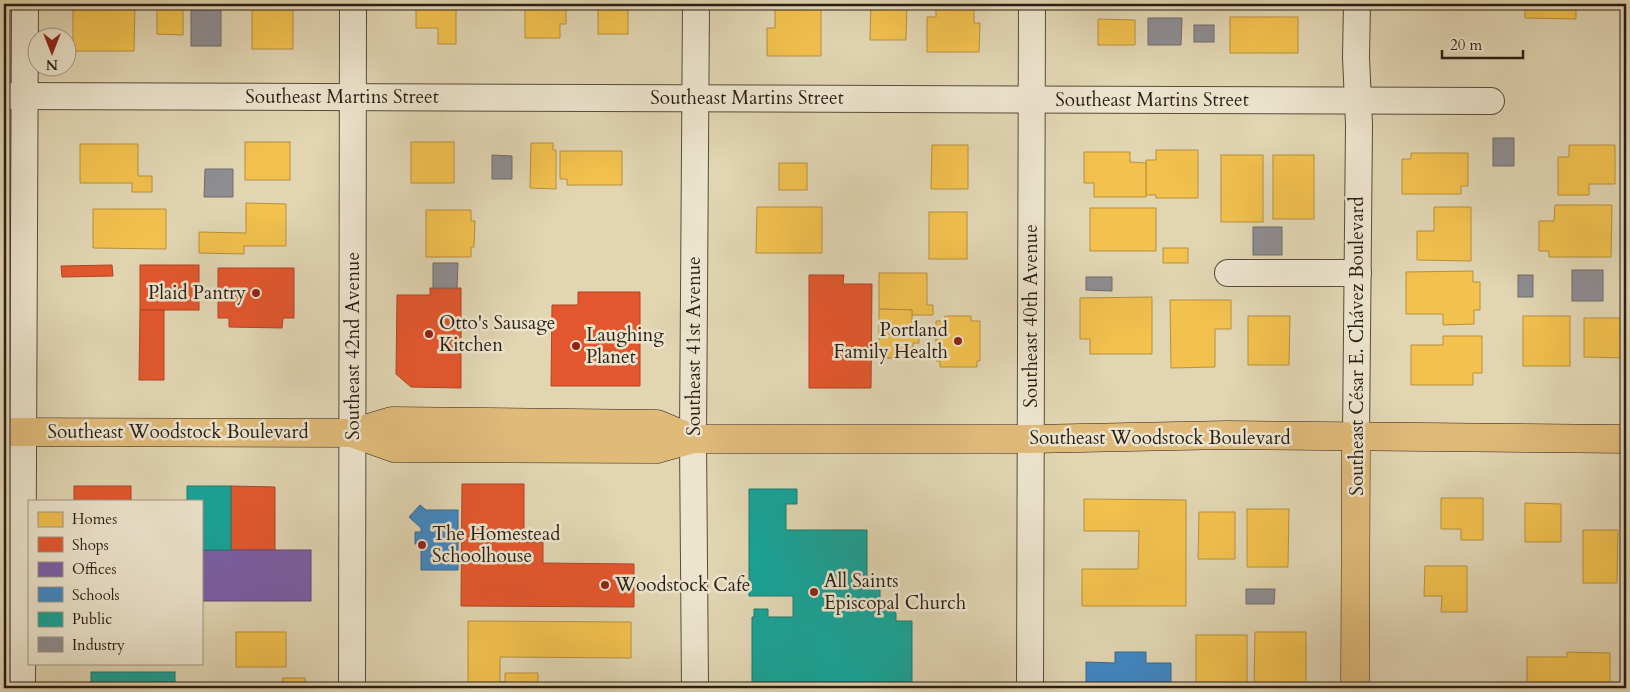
<svg xmlns="http://www.w3.org/2000/svg" width="1630" height="692" font-family="Cardo,serif">
	<style>
		.homes { fill: #f2c14e; stroke: #b6903d }
		.shops { fill: #e4572e; stroke: #ac4626 }
		.offices { fill: #7b5ea7; stroke: #634b7b }
		.schools { fill: #3f88c5; stroke: #396890 }
		.public { fill: #17a398; stroke: #1d7b71 }
		.industry { fill: #8d8d92; stroke: #6f6c6c }
		.lines { fill: none; stroke-linecap: round; stroke-linejoin: round }
		.minor-casing { stroke: #584c3c; stroke-width: 28 }
		.major-casing { stroke: #2a1e15; stroke-width: 29 }
		.minor { stroke: #ece4cd; stroke-width: 26 }
		.major { stroke: #e0ba79; stroke-width: 28 }
		.poi-dot { fill: #8f2418; stroke: #ece4cd; stroke-width: 2 }
		.labels { text-anchor: middle; dominant-baseline: central; stroke-width: 5; stroke-linejoin: round; paint-order: stroke }
		.street-label { font-size: 19px; fill: #2a1e15; stroke: #ece4cd }
		.poi-label { font-size: 19px; fill: #2a1e15; stroke: #ece4cd; text-anchor: start }
	</style>
	<rect width="100%" height="100%" fill="#e1d5b2"/>
	<filter id="stains"><feTurbulence type="fractalNoise" baseFrequency=".004" numOctaves="4"/><feColorMatrix values="0 0 0 0 .2 0 0 0 0 .09 0 0 0 0 .02 0 0 0 .5 -.17"/></filter>
	<radialGradient id="worn" r=".72"><stop offset=".6" stop-color="#630" stop-opacity="0"/><stop offset="1" stop-color="#630" stop-opacity=".3"/></radialGradient>
	<g class="homes">
		<polygon points="73,4 135,4 134,51 73,51"/>
		<polygon points="157,4 183,4 183,35 157,34"/>
		<polygon points="416,4 456,4 456,44 438,44 438,28 416,28"/>
		<polygon points="525,4 566,4 566,24 560,24 560,38 525,38"/>
		<rect x="598" y="4" width="30" height="30"/>
		<polygon points="775,4 821,5 821,56 767,56 767,28 775,28"/>
		<polygon points="871,4 907,4 906,40 870,40"/>
		<polygon points="1525,4 1576,4 1576,19 1525,18"/>
		<polygon points="936,5 974,5 974,23 980,23 979,52 927,52 927,17 936,17"/>
		<rect x="252" y="7" width="41" height="42"/>
		<rect x="1230" y="17" width="68" height="36"/>
		<polygon points="1098,19 1135,20 1135,45 1098,45"/>
		<rect x="245" y="142" width="45" height="38"/>
		<rect x="411" y="142" width="43" height="41"/>
		<polygon points="531,143 553,143 553,150 556,150 556,189 530,188"/>
		<polygon points="80,144 138,144 138,176 152,176 152,192 132,192 132,183 80,183"/>
		<polygon points="932,145 968,145 968,189 931,189"/>
		<polygon points="1569,145 1615,145 1615,184 1589,184 1589,195 1558,195 1558,157 1569,157"/>
		<polygon points="1156,150 1198,150 1198,198 1156,198 1156,195 1146,195 1146,160 1156,160"/>
		<polygon points="560,151 622,151 622,185 567,185 567,179 560,179"/>
		<polygon points="1084,152 1130,152 1130,162 1146,163 1146,197 1094,197 1094,183 1084,183"/>
		<polygon points="1411,153 1468,153 1468,186 1461,186 1461,194 1402,194 1402,159 1411,159"/>
		<rect x="1221" y="155" width="42" height="67"/>
		<rect x="1273" y="155" width="41" height="64"/>
		<rect x="779" y="163" width="28" height="27"/>
		<polygon points="246,203 286,204 286,246 244,246 244,254 199,253 199,232 246,233"/>
		<polygon points="1555,205 1612,205 1611,257 1549,257 1549,251 1539,251 1539,221 1554,221"/>
		<polygon points="757,207 822,207 822,253 756,253"/>
		<polygon points="1434,207 1471,207 1471,261 1417,260 1417,231 1434,231"/>
		<rect x="1090" y="208" width="66" height="43"/>
		<polygon points="93,209 166,209 166,249 93,248"/>
		<polygon points="426,210 471,210 471,221 475,221 474,247 471,247 471,257 426,257"/>
		<rect x="929" y="212" width="38" height="47"/>
		<rect x="1163" y="248" width="25" height="15"/>
		<polygon points="1473,271 1473,282 1480,282 1480,310 1474,310 1474,324 1443,325 1443,314 1406,314 1406,272"/>
		<polygon points="879,273 927,273 927,305 933,305 933,315 912,315 912,310 879,309"/>
		<polygon points="1152,297 1152,354 1090,354 1090,339 1080,339 1080,298"/>
		<polygon points="1170,300 1231,300 1231,329 1215,329 1215,367 1171,368"/>
		<polygon points="879,309 912,310 912,327 919,327 919,335 879,334"/>
		<polygon points="945,316 971,316 971,321 980,321 980,361 977,361 977,367 940,367 940,361 936,361 936,321 944,321"/>
		<polygon points="1248,316 1290,316 1289,365 1248,365"/>
		<rect x="1523" y="316" width="47" height="50"/>
		<polygon points="1584,318 1626,318 1626,358 1584,357"/>
		<polygon points="879,334 919,335 919,343 913,343 913,358 879,358"/>
		<polygon points="1443,336 1482,336 1482,373 1473,373 1473,385 1411,385 1411,345 1443,345"/>
		<polygon points="1441,498 1483,498 1483,540 1461,540 1461,529 1441,529"/>
		<polygon points="1084,499 1186,500 1186,606 1082,606 1082,569 1138,569 1139,531 1084,531"/>
		<polygon points="1525,503 1561,504 1561,542 1525,542"/>
		<polygon points="1247,509 1289,509 1288,567 1247,567"/>
		<polygon points="1199,512 1235,512 1235,559 1198,559"/>
		<polygon points="1583,530 1618,530 1617,583 1583,583"/>
		<polygon points="1425,566 1467,566 1467,612 1441,612 1442,596 1424,596"/>
		<polygon points="468,621 631,622 631,658 500,657 500,682 505,682 505,673 538,673 538,688 468,688"/>
		<rect x="236" y="632" width="50" height="35"/>
		<polygon points="1255,632 1306,632 1306,688 1254,688"/>
		<rect x="1196" y="635" width="51" height="53"/>
		<polygon points="1567,652 1610,653 1610,688 1527,688 1527,657 1567,657"/>
		<rect x="283" y="678" width="22" height="10"/>
	</g>
	<g class="shops">
		<polygon points="112,265 113,276 62,277 61,266"/>
		<rect x="140" y="265" width="59" height="45"/>
		<polygon points="218,268 294,268 294,318 283,318 282,328 229,327 229,318 218,318"/>
		<polygon points="809,275 844,275 843,284 872,284 871,388 809,388"/>
		<polygon points="430,288 461,288 461,388 411,387 396,374 397,295 430,295"/>
		<polygon points="578,292 640,292 640,386 551,386 552,305 578,305"/>
		<polygon points="140,310 164,310 164,380 139,380"/>
		<polygon points="462,484 524,484 524,542 543,542 543,563 634,564 634,607 461,606"/>
		<rect x="74" y="486" width="57" height="15"/>
		<polygon points="231,486 275,487 275,550 231,550"/>
	</g>
	<rect class="offices" x="201" y="550" width="110" height="51"/>
	<g class="schools">
		<polygon points="420,505 426,510 458,510 458,570 421,570 421,544 415,544 415,532 421,532 421,528 409,517"/>
		<polygon points="1115,652 1146,652 1146,663 1171,663 1171,688 1086,688 1086,662 1115,663"/>
	</g>
	<g class="public">
		<polygon points="187,486 231,486 231,550 201,550 201,501 187,501"/>
		<polygon points="749,489 797,489 797,504 786,504 786,530 867,530 867,587 880,587 880,603 886,603 896,613 896,621 912,621 912,688 752,688 752,617 754,617 754,609 768,609 768,617 793,617 793,596 749,596"/>
		<rect x="91" y="672" width="84" height="16"/>
	</g>
	<g class="industry">
		<rect x="191" y="4" width="30" height="42"/>
		<polygon points="1148,18 1182,18 1181,45 1148,45"/>
		<rect x="1194" y="25" width="20" height="17"/>
		<rect x="1493" y="138" width="21" height="28"/>
		<polygon points="492,155 512,156 512,179 492,179"/>
		<polygon points="205,169 233,169 233,197 204,197"/>
		<rect x="1253" y="227" width="29" height="28"/>
		<polygon points="433,263 458,263 457,288 433,288"/>
		<rect x="1572" y="270" width="31" height="31"/>
		<rect x="1518" y="275" width="15" height="22"/>
		<polygon points="1086,277 1112,277 1112,291 1086,290"/>
		<polygon points="1246,589 1275,589 1274,604 1246,604"/>
	</g>
	<g class="lines">
		<g class="minor-casing">
			<g id="minor">
				<polyline points="4,96 1491,101"/>
				<polyline points="1228,273 1358,273"/>
				<polyline points="1356,437 1359,125 1356,57 1357,4"/>
				<polyline points="22,688 25,4"/>
				<polyline points="352,688 353,4"/>
				<polyline points="695,688 693,439 696,4"/>
				<polyline points="1030,688 1032,4"/>
			</g>
		</g>
		<g class="major-casing">
			<g id="major">
				<polyline points="4,432 352,433 392,421 657,424 693,439"/>
				<polyline points="352,433 394,448 657,449 693,439 1031,439 1228,435 1626,439"/>
				<polyline points="1355,688 1356,437"/>
			</g>
		</g>
		<use href="#minor" class="minor"/>
		<use href="#major" class="major"/>
	</g>
	<g class="poi-dot">
		<circle cx="256" cy="293" r="5"/>
		<circle cx="429" cy="334" r="5"/>
		<circle cx="958" cy="341" r="5"/>
		<circle cx="576" cy="346" r="5"/>
		<circle cx="422" cy="545" r="5"/>
		<circle cx="605" cy="585" r="5"/>
		<circle cx="814" cy="592" r="5"/>
	</g>
	<g class="labels">
		<g class="street-label">
			<text x="342" y="97">Southeast Martins Street</text>
			<text x="747" y="98">Southeast Martins Street</text>
			<text x="1152" y="100">Southeast Martins Street</text>
			<text transform="translate(1031 316) rotate(-90)">Southeast 40th Avenue</text>
			<text transform="translate(353 346) rotate(-90)">Southeast 42nd Avenue</text>
			<text transform="translate(694 346) rotate(-90)">Southeast 41st Avenue</text>
			<text transform="translate(1357 346) rotate(-90)">Southeast César E. Chávez Boulevard</text>
			<text x="178" y="432">Southeast Woodstock Boulevard</text>
			<text x="1160" y="438">Southeast Woodstock Boulevard</text>
		</g>
		<g class="poi-label">
			<text x="246" y="293" text-anchor="end">Plaid Pantry</text>
			<text x="439" y="323">Otto's Sausage<tspan x="439" dy="22">Kitchen</tspan></text>
			<text x="948" y="330" text-anchor="end">Portland<tspan x="948" dy="22">Family Health</tspan></text>
			<text x="586" y="335">Laughing<tspan x="586" dy="22">Planet</tspan></text>
			<text x="432" y="534">The Homestead<tspan x="432" dy="22">Schoolhouse</tspan></text>
			<text x="824" y="581">All Saints<tspan x="824" dy="22">Episcopal Church</tspan></text>
			<text x="615" y="585">Woodstock Cafe</text>
		</g>
	</g>
	<rect width="1630" height="692" fill="none" stroke="#e1d5b2" stroke-width="20"/>
	<rect x="5" y="5" width="1620" height="682" fill="none" stroke="#2a1e15" stroke-width="2.5"/>
	<rect x="10" y="10" width="1610" height="672" fill="none" stroke="#2a1e15"/>
	<rect x="28" y="500" width="175" height="165" fill="#ece4cd" stroke="#9e9583"/>
	<rect x="38" y="512" width="25" height="15" fill="#f2c14e" stroke="#9e9583"/>
	<text x="72" y="524" font-size="15" fill="#2a1e15">Homes</text>
	<rect x="38" y="537" width="25" height="15" fill="#e4572e" stroke="#9e9583"/>
	<text x="72" y="550" font-size="15" fill="#2a1e15">Shops</text>
	<rect x="38" y="562" width="25" height="15" fill="#7b5ea7" stroke="#9e9583"/>
	<text x="72" y="574" font-size="15" fill="#2a1e15">Offices</text>
	<rect x="38" y="587" width="25" height="15" fill="#3f88c5" stroke="#9e9583"/>
	<text x="72" y="600" font-size="15" fill="#2a1e15">Schools</text>
	<rect x="38" y="612" width="25" height="15" fill="#17a398" stroke="#9e9583"/>
	<text x="72" y="624" font-size="15" fill="#2a1e15">Public</text>
	<rect x="38" y="637" width="25" height="15" fill="#8d8d92" stroke="#9e9583"/>
	<text x="72" y="650" font-size="15" fill="#2a1e15">Industry</text>
	<g transform="translate(52 52) rotate(180)"><circle r="24" fill="#ece4cd" stroke="#9e9583"/>
	<path d="M0-4L9 19L0 12L-9 19Z" fill="#8f2418"/>
	<text y="-8" font-size="14" font-weight="bold" text-anchor="middle" fill="#2a1e15">N</text>
	</g>
	<path d="M1442 50v8h81v-8" fill="none" stroke="#2a1e15" stroke-width="2.5"/>
	<text x="1450" y="50" font-size="15" fill="#2a1e15" stroke="#ece4cd" stroke-width="4" paint-order="stroke">20 m</text>
	<rect width="100%" height="100%" filter="url(#stains)"/>
	<rect width="100%" height="100%" fill="url(#worn)"/>
</svg>
